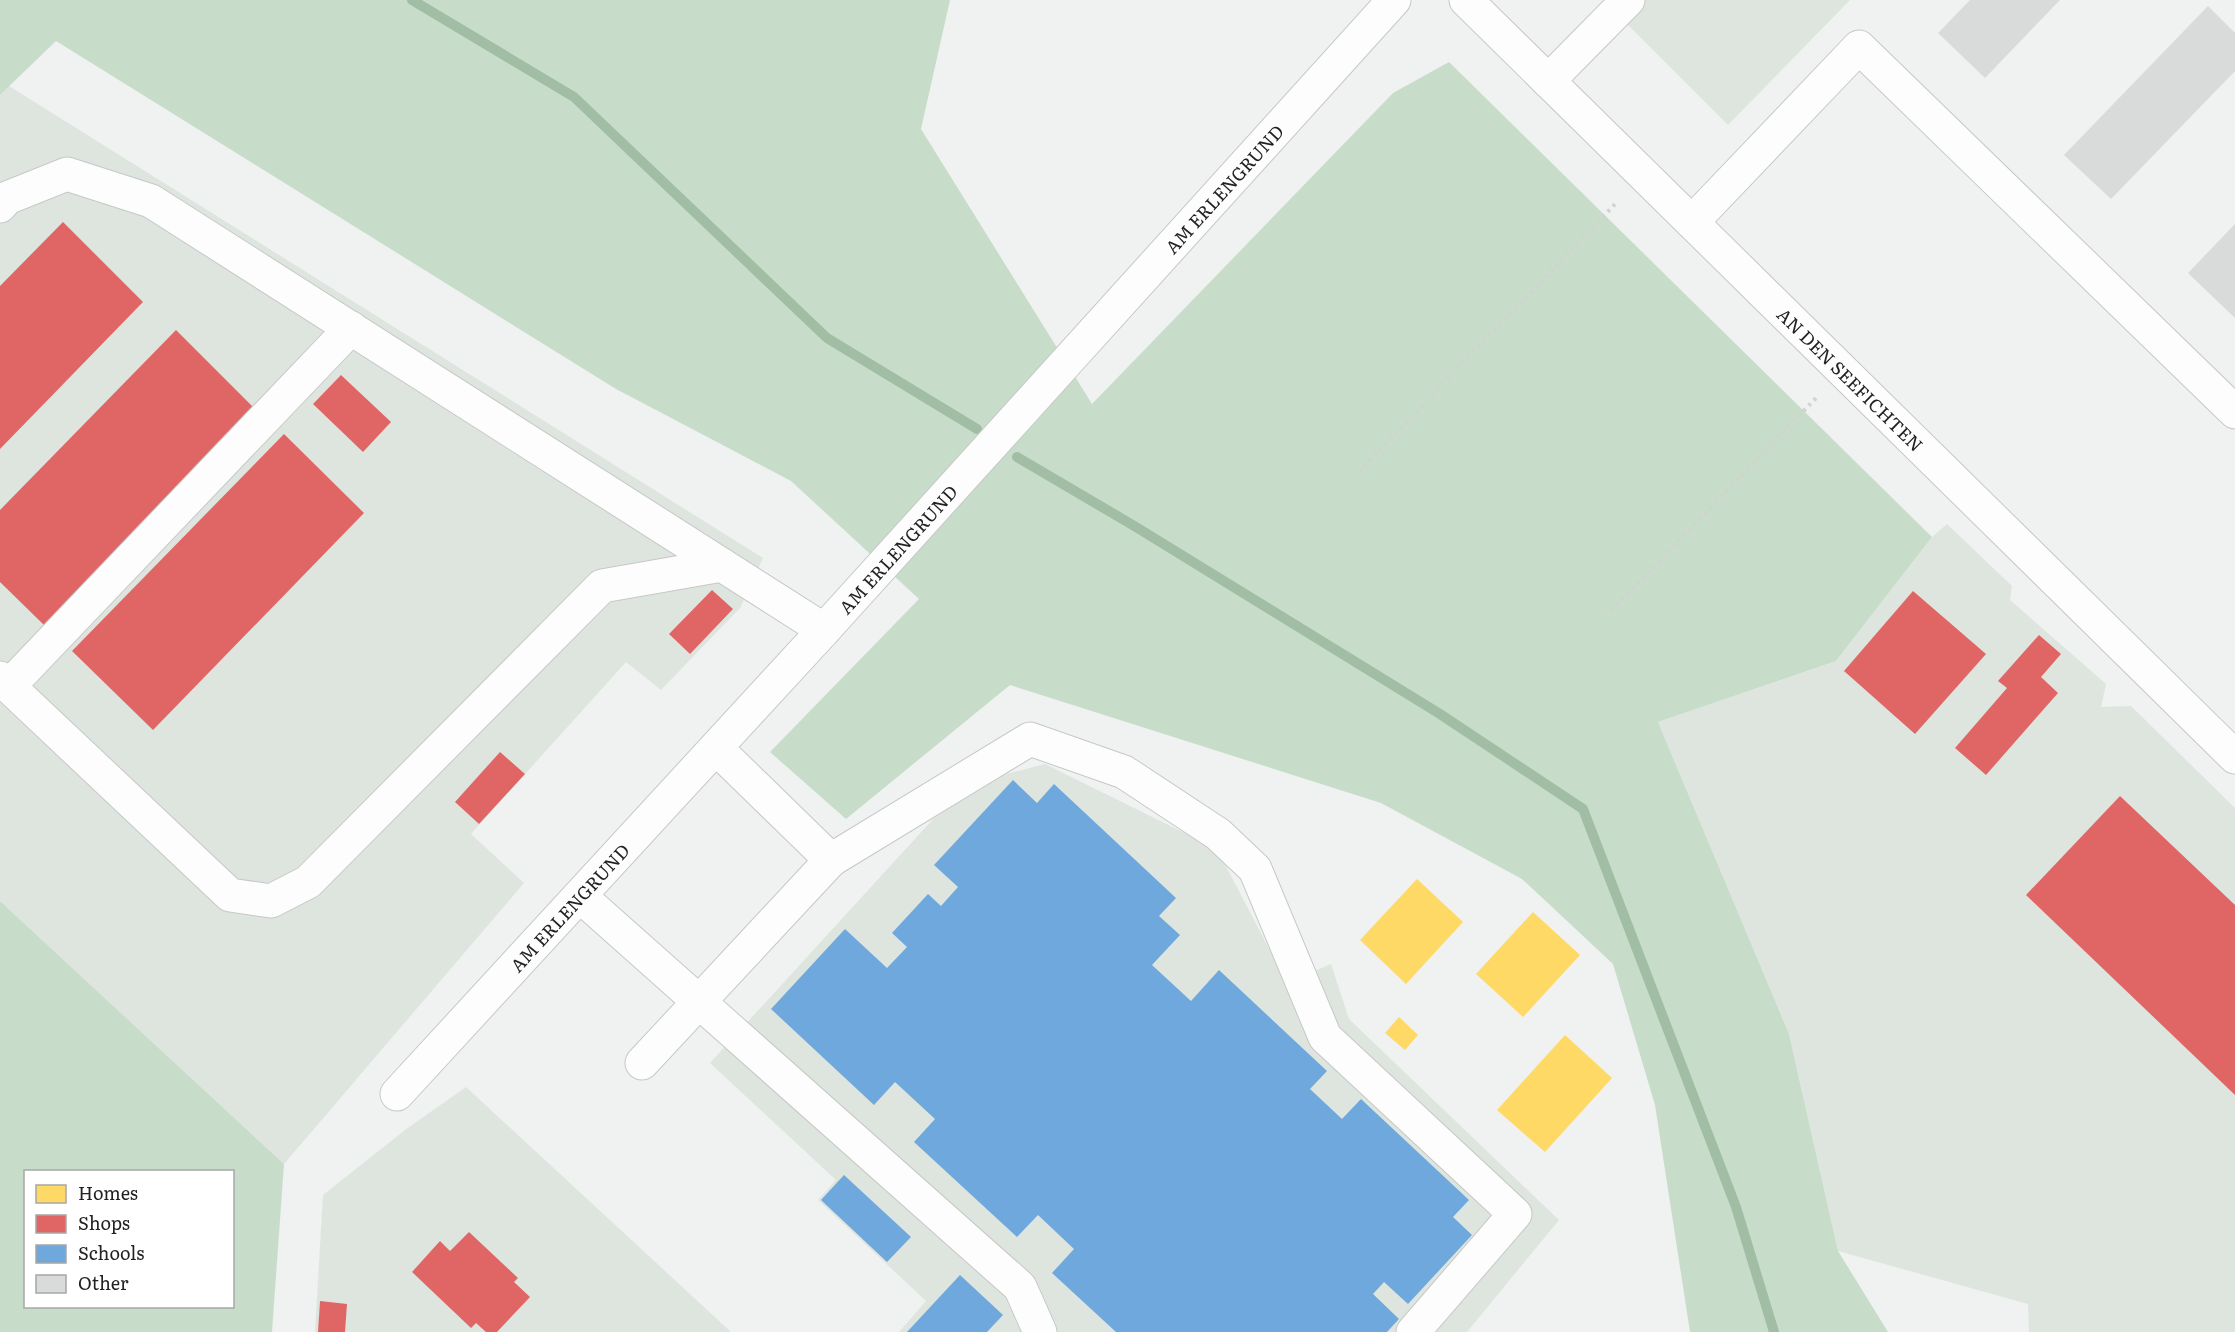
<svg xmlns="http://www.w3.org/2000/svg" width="2235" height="1332" font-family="Literata,serif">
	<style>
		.built { fill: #dee5df }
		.green { fill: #c7ddca; fill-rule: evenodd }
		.homes { fill: #ffd966 }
		.shops { fill: #e06666 }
		.schools { fill: #6fa8dc }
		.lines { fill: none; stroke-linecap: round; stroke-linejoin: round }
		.stream { stroke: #a1bea4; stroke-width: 10 }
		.building { fill: #d9dbda }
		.minor-casing { stroke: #c6c8c7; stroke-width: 35 }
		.path { stroke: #d1d3d1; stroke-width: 4; stroke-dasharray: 3 4.5; stroke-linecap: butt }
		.minor { stroke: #fdfdfd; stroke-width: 33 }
		.labels { text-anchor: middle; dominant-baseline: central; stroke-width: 6; stroke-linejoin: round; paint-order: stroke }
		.street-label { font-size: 18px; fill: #212321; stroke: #fff }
	</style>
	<rect width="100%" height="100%" fill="#eff2f0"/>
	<g class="built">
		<polygon points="1603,0 1850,0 1728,125"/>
		<polygon points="9,86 763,558 740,608 661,690 626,662 471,834 524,883 284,1164 0,901 0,95"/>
		<polygon points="1947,524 2012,586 2010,600 2106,684 2101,707 2131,706 2235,808 2235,1332 2029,1332 2028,1304 1838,1251 1789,1034 1658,722 1836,661 1932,537"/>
		<polygon points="1045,764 1217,849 1287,983 1331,964 1349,1019 1559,1220 1467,1332 899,1332 926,1301 818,1200 836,1180 710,1063 934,818 1006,774"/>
		<polygon points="466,1087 731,1332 315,1332 323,1195 405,1130"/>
	</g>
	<g class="green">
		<polygon points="0,0 950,0 921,129 1092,404 1393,93 1449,62 1932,537 1836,661 1658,722 1789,1034 1838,1251 1888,1332 1690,1332 1655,1105 1613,964 1522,879 1381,803 1010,685 846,819 770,752 919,599 791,481 616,389 56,41 0,95"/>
		<path d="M0,901L284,1164L272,1332H0ZM26,1172H232V1306H26Z"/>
	</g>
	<g class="homes">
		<polygon points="1417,879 1463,922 1406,984 1360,940"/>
		<polygon points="1533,912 1580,955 1523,1017 1476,974"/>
		<polygon points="1399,1017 1418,1035 1405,1050 1385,1033"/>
		<polygon points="1565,1035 1612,1078 1545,1152 1497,1110"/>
	</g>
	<g class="shops">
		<polygon points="63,222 143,302 0,449 0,286"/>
		<polygon points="176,330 256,410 45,626 0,582 0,510"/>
		<polygon points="341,375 391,422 363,452 313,404"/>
		<polygon points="284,434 364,513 153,730 72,651"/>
		<polygon points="712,590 733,609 690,654 669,634"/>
		<polygon points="1913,591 1986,654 1915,734 1844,671"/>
		<polygon points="2039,635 2061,654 2041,677 2058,693 1986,775 1955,748 2007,688 1998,681"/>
		<polygon points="500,752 525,774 479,824 455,802"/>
		<polygon points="2120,796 2235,905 2235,1095 2026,895"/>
		<polygon points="469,1232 518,1278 514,1282 530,1297 497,1332 486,1332 476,1323 471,1328 412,1272 440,1241 450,1251"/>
		<polygon points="320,1301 347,1304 345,1332 318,1332"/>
	</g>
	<g class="schools">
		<polygon points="1013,780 1037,803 1054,784 1176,898 1159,916 1180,935 1152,965 1191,1001 1219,970 1327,1071 1310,1089 1342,1119 1361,1099 1469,1200 1453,1217 1472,1235 1408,1304 1384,1282 1373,1294 1399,1319 1387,1332 1116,1332 1052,1273 1074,1249 1038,1215 1017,1237 914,1142 935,1119 895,1082 874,1105 771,1009 845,929 887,968 907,947 892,933 928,894 941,906 958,887 934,865"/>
		<polygon points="844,1175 911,1237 887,1262 821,1200"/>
		<polygon points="960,1275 1003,1315 987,1332 907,1332"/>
	</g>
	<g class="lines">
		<g class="stream">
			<polyline points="412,0 574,97 827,338 977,429"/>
			<polyline points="1017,457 1136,527 1440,714 1583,809 1736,1207 1774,1332"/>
		</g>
	</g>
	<g class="building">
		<polygon points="1970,0 2060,0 1985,78 1938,33"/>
		<polygon points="2208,6 2235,33 2235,71 2111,199 2064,155"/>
		<polygon points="2235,224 2235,318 2188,273"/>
	</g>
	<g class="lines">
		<g class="minor-casing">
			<g id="minor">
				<path id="s1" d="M1466,0L2235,757"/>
				<polyline points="1548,81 1628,0"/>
				<polyline points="0,206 7,198 67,174 151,201 824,630"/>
				<polyline points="1692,222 1859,47 2235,412"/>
				<polyline points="0,678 230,895 271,901 308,882 602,586 722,565"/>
				<polyline points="9,686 351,328"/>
				<polyline points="716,748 831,860 1030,739 1124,772 1218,834 1255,869 1325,1037 1515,1214 1413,1332"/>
				<polyline points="580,896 1020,1287 1040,1332"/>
				<polyline points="642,1063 831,860"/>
				<path id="s2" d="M397,1094L824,630L1394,0"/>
			</g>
		</g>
		<g class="path">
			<polyline points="1359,472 1618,201"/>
			<polyline points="1611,611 1819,395"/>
		</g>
		<use href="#minor" class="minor"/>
	</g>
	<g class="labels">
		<g class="street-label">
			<text stroke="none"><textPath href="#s2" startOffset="1226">AM ERLENGRUND</textPath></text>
			<text stroke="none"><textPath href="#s1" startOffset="540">AN DEN SEEFICHTEN</textPath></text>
			<text stroke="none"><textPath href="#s2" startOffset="740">AM ERLENGRUND</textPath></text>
			<text stroke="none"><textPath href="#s2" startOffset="254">AM ERLENGRUND</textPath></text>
		</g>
	</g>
	<rect x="24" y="1170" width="210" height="138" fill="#ffffff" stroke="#a6a7a6" stroke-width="1.5"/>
	<rect x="36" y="1185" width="30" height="18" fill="#ffd966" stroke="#a6a7a6" stroke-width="1.5"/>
	<text x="78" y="1200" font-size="18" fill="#212321">Homes</text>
	<rect x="36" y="1215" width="30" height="18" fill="#e06666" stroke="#a6a7a6" stroke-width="1.5"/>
	<text x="78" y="1230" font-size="18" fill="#212321">Shops</text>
	<rect x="36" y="1245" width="30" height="18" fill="#6fa8dc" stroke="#a6a7a6" stroke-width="1.5"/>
	<text x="78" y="1260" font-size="18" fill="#212321">Schools</text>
	<rect x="36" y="1275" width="30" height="18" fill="#d9dbda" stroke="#a6a7a6" stroke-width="1.5"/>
	<text x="78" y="1290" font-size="18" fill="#212321">Other</text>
</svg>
